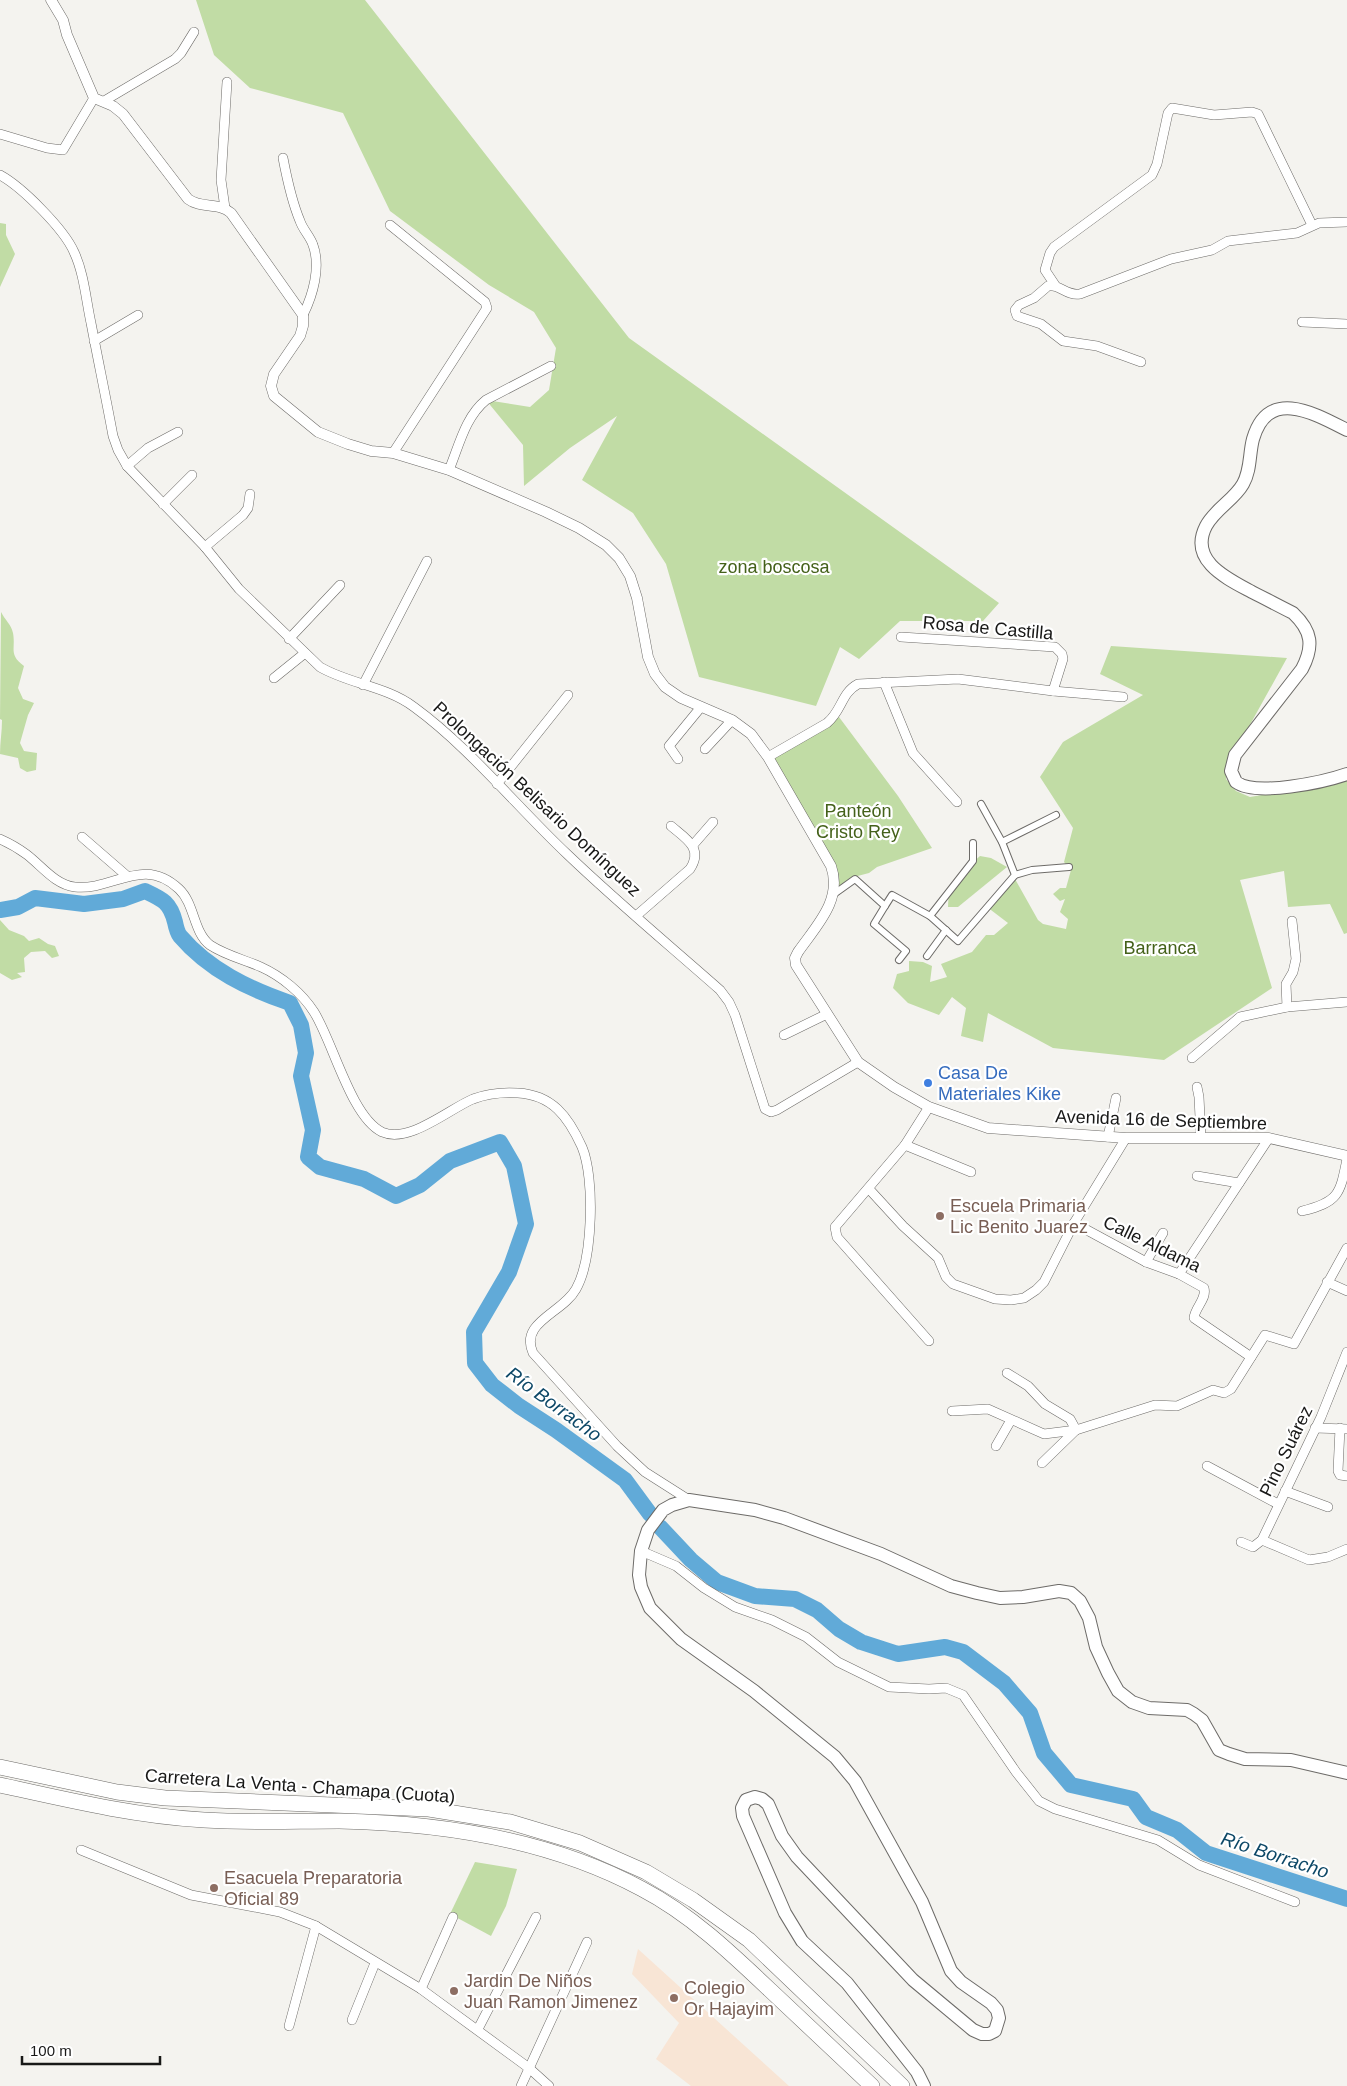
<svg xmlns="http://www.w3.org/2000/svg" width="1347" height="2086" font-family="Helvetica,sans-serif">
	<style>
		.education { fill: #f8e5d5 }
		.green { fill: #c1dca5 }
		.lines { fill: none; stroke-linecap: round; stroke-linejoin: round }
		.river { stroke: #61aad8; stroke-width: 16 }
		.pedestrian-casing { stroke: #6d6b68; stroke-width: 8 }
		.minor-casing { stroke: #6d6b68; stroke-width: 10 }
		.tertiary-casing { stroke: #6d6b68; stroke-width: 11 }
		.secondary-casing { stroke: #6d6b68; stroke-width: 14 }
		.motorway-casing { stroke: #6d6b68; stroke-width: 16 }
		.pedestrian { stroke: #fff; stroke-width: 6 }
		.minor { stroke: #fff; stroke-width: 9 }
		.tertiary { stroke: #fff; stroke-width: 10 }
		.secondary { stroke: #fff; stroke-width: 12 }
		.motorway { stroke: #fff; stroke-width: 15 }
		.shop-dot { fill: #3f7fe0; stroke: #fff; stroke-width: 2 }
		.education-dot { fill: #8d6e63; stroke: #fff; stroke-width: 2 }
		.labels { text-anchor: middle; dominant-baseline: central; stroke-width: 4.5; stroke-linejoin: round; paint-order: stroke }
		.park-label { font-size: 18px; fill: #44611a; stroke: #fff }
		.street-label { font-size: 18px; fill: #181817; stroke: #fff }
		.shop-label { font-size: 18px; fill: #366cbe; stroke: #fff; text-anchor: start }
		.education-label { font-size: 18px; fill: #785e54; stroke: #fff; text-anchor: start }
		.water-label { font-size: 19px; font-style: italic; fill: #0d4867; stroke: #fff }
	</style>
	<rect width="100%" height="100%" fill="#f4f3ef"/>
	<polygon class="education" points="638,1949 789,2086 691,2086 656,2059 679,2023 632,1974"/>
	<g class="green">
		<polygon points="196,0 365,0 629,338 999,603 983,621 900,621 859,659 840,647 816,706 699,677 666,564 633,513 582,480 617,416 570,448 524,486 523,445 486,400 530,407 549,390 556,348 534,312 489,285 390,211 343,113 250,88 214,55"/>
		<polygon points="0,223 6,224 6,235 15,254 0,287"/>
		<path d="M1,612C5,620 11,624 13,633C16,649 8,654 24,666L18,688L23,699L34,703L28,715L20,743L24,751L37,753L36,770L27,772L20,768L18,758L0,754C0,742 2,732 2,720L0,719Z"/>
		<polygon points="1111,646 1287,658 1226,768 1226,779 1236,791 1250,797 1316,786 1347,779 1347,933 1344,934 1330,904 1288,907 1284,871 1240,880 1272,988 1164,1060 1053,1048 988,1013 983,1042 961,1036 966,1008 952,997 939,1015 908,1003 893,988 897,974 909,971 909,961 923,962 932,966 930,982 947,977 941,964 972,952 986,935 994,935 1008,923 987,907 1015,879 1038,920 1043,924 1066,929 1068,919 1060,912 1065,899 1060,901 1053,894 1060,888 1066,888 1071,870 1064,862 1073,828 1040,777 1063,742 1143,695 1100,674"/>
		<polygon points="839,717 898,796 932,848 877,867 869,873 850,878 839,887 799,806 770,759"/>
		<polygon points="980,856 991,858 1007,867 958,907 948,907 949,887 960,874"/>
		<polygon points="0,920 9,930 24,936 29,941 39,938 48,944 55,946 59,956 52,958 45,951 31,952 24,958 25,972 17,973 22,977 12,980 0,973"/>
		<polygon points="475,1862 517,1869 506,1906 491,1936 450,1914"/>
	</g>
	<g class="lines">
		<g class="river">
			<path d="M0,910L18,907L35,898L84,904L123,899L145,891C162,899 170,902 175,922C176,927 177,932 180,936C209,970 249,989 290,1003L301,1025L306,1053L301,1076L313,1130L308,1157L320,1167L364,1179L396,1196L420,1185L450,1161L500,1142L514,1166L526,1224L509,1272L474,1332L475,1363L492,1385L519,1406L556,1430L625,1480L650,1514"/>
			<polyline points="660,1527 691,1560 717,1582 755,1596 795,1599 817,1610 839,1629 861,1642 898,1654 945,1647 963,1652 1004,1683 1030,1713 1044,1753 1071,1785 1133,1799 1146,1817 1177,1830 1206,1853 1347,1899"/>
		</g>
		<g class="pedestrian-casing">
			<g id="pedestrian">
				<polyline points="1002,842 1056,815"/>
				<polyline points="1015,875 1032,870 1069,867"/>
				<polyline points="834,894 855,879 885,906 892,895 930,916 958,941 1015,875 1002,842 981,804"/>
				<polyline points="885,906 874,924 906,951 899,960"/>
				<polyline points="930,916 973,861 973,843"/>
				<polyline points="927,956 946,930"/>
			</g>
		</g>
		<g class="minor-casing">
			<g id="minor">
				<polyline points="104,101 175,59 181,53 194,32"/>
				<polyline points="0,134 47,148 63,150 94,98"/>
				<path d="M283,158C287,179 292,202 300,221C303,230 310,236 313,245C321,267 313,295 303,315"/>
				<path d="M0,175C22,187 64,229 74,252C84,273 86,300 91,323C98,360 106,398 113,436L118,450L127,466L205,547L239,589L320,667C349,684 386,686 414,707C469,747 517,807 567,854C616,901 669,945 720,990L729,1002L735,1015L765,1109L771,1112L777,1110L858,1062"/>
				<polyline points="225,208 221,180 227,82"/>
				<polyline points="390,225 485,302 487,308 393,453"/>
				<polyline points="1055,285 1045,270 1050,253 1054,247 1152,175 1157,164 1168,113 1172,108 1214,115 1252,112 1258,114 1312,225"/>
				<polyline points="1302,322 1347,324"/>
				<polyline points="94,341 138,315"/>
				<path d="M1141,362L1097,346L1063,341L1041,324L1017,316L1015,310L1019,305L1034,298L1048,286C1060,284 1066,296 1080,294L1171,259L1212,250L1228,241L1297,233L1319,223L1347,222"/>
				<polyline points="127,466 148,448 178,432"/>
				<path d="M449,470C459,446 465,417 486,400L551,366"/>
				<polyline points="163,504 192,475"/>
				<polyline points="205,547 243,515 248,508 250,494"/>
				<polyline points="901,637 1055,647 1062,654 1063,659 1053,691"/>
				<polyline points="289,639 340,585"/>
				<polyline points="274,678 305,653"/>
				<polyline points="884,682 913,753 957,802"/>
				<polyline points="363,685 427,561"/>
				<polyline points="705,749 732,720"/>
				<path d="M768,757L827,723C842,711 841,693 858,684L958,679L1053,691L1123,697"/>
				<polyline points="678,759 669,746 701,707"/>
				<polyline points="497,784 568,695"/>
				<polyline points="82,837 127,876"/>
				<path d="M0,839C9,843 18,848 26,854C41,865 55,885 75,887C113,891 143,855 179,889C195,904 193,932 210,945C225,955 245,960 261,967C281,976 302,993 314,1012C333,1042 351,1117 382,1132C409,1144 449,1109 473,1099C486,1094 503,1092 518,1093C552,1095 568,1116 582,1147C595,1178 593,1259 576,1289C563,1313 519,1322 533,1353L617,1446L645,1472L689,1500"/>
				<polyline points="693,845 713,822"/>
				<path d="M636,916L690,869C704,848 685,838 671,826"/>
				<polyline points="1287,1007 1286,984 1293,972 1296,959 1292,921"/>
				<polyline points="784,1035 827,1014"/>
				<polyline points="1192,1058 1240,1017 1287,1007 1347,1002"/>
				<polyline points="1197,1087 1199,1097 1201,1138"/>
				<polyline points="929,1107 905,1145 835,1227 837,1237 929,1341"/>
				<polyline points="1108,1137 1116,1098"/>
				<polyline points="905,1145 971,1172"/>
				<polyline points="1197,1176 1239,1183"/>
				<polyline points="869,1189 903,1226 938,1258 946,1277 953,1284 995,1299 1011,1300 1024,1298 1036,1290 1044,1282 1074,1223 1126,1138"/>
				<path d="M1302,1211C1339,1202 1340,1194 1347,1159"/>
				<path d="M1074,1223L1146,1262L1179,1274L1204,1288C1207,1299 1195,1307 1194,1318L1251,1357"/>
				<polyline points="1146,1262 1163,1233"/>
				<polyline points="1179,1274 1269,1138"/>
				<polyline points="1327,1282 1347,1291"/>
				<polyline points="1007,1373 1028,1386 1045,1404 1070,1419 1076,1430 1042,1463"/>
				<polyline points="952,1411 988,1409 1044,1434 1076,1430 1155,1405 1177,1406 1213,1390 1224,1393 1231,1389 1265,1335 1294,1344 1347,1248"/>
				<polyline points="1315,1428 1347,1429"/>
				<polyline points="1340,1428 1338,1471 1340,1475 1347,1476"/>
				<polyline points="996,1446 1011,1420"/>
				<polyline points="1207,1466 1278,1504"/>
				<polyline points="1285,1491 1328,1507"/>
				<polyline points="1262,1540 1309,1560 1328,1557 1347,1549"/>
				<polyline points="1241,1542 1253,1547 1262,1540 1321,1417 1347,1352"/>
				<polyline points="641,1551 676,1566 704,1588 735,1607 772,1620 806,1637 838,1662 889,1687 929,1689 946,1688 963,1695 1016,1772 1039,1801 1055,1809 1158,1840 1199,1865 1295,1902"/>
				<polyline points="81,1850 191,1895 280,1912 316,1926 421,1989 529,2068 549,2086"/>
				<polyline points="421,1989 453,1917"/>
				<polyline points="352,2020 375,1963"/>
				<polyline points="289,2026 316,1926"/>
				<polyline points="478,2029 536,1917"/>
				<polyline points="521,2086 587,1942"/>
			</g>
		</g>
		<g class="tertiary-casing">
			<path id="tertiary" d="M51,0L63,20L67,35L94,98L113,106L123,114L188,199C201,209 219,202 231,213L303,315V326L300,336L274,374L271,386L274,396L318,432L348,444L371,451L393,453L449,470L546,512L579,528L606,545L619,558L630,576L637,598L648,657L655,674L665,687L681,698L732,720L751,734L768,757L831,866C843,900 816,926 798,952L795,958L796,965L858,1062L894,1087L929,1107L988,1128L1126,1138H1269L1347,1156"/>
		</g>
		<g class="secondary-casing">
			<g id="secondary">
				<path d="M1347,430C1314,413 1268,387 1253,439C1249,454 1251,470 1243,484C1234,500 1215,509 1206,526C1188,561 1228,579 1252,592C1266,599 1279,606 1293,613C1312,631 1314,646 1302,669L1235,755L1231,771L1236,782C1256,797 1324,782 1347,774"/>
				<polyline points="924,2086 917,2072 847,1983 802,1941 785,1913 743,1816 742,1808 746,1800 755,1797 762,1799 768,1804 782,1836 797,1857 913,1980 973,2030 982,2034 989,2034 995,2031 999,2018 997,2010 991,2003 961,1982 951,1971 922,1902 855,1781 835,1757 754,1691 681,1639 650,1608 641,1587 639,1575 641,1551 648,1530 663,1510 672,1505 689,1500 755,1510 784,1518 881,1554 951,1586 977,1593 1000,1598 1023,1597 1059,1591 1071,1593 1080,1601 1089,1618 1096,1647 1108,1673 1118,1691 1132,1702 1149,1708 1187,1710 1194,1714 1202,1720 1219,1750 1229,1754 1245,1759 1291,1760 1347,1773"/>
			</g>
		</g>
		<g class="motorway-casing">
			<g id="motorway">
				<polyline points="0,1767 117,1792 165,1798 429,1809 510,1822 580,1843 646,1872 693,1900 749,1940 902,2086"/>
				<path d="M0,1785C68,1800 135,1816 204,1820C249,1823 294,1821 339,1821C442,1823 551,1840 642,1889C690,1914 731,1953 770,1990C804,2022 838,2054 872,2086"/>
			</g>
		</g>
		<use href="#pedestrian" class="pedestrian"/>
		<use href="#minor" class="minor"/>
		<use href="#tertiary" class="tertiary"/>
		<use href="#secondary" class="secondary"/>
		<use href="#motorway" class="motorway"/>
	</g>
	<circle class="shop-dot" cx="928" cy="1083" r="5"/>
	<g class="education-dot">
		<circle cx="940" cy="1216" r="5"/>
		<circle cx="214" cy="1888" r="5"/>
		<circle cx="454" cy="1991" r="5"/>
		<circle cx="674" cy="1998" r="5"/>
	</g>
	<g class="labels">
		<g class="park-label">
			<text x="774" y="567">zona boscosa</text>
			<text x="858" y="811">Panteón<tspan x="858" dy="21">Cristo Rey</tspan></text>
			<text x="1160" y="948">Barranca</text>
		</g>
		<g class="street-label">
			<text transform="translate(988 628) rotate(5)">Rosa de Castilla</text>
			<text transform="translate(537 799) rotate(43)">Prolongación Belisario Domínguez</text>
			<text transform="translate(1161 1120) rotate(2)">Avenida 16 de Septiembre</text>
			<text transform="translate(1152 1244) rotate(26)">Calle Aldama</text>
			<text transform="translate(1286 1451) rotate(-64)">Pino Suárez</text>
			<text transform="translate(300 1786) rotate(4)">Carretera La Venta - Chamapa (Cuota)</text>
		</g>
		<g class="shop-label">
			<text x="938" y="1073">Casa De<tspan x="938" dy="21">Materiales Kike</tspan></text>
		</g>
		<g class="education-label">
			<text x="950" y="1206">Escuela Primaria<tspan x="950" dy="21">Lic Benito Juarez</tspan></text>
			<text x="224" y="1878">Esacuela Preparatoria<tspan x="224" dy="21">Oficial 89</tspan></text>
			<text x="464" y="1981">Jardin De Niños<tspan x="464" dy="21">Juan Ramon Jimenez</tspan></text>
			<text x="684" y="1988">Colegio<tspan x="684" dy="21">Or Hajayim</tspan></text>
		</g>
		<g class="water-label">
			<text transform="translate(554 1404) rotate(36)">Río Borracho</text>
			<text transform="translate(1275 1855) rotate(18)">Río Borracho</text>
		</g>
	</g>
	<path d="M22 2056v8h138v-8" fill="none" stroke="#181817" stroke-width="2.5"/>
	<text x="30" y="2056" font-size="15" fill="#181817" stroke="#ffffff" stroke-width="4" paint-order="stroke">100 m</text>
</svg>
